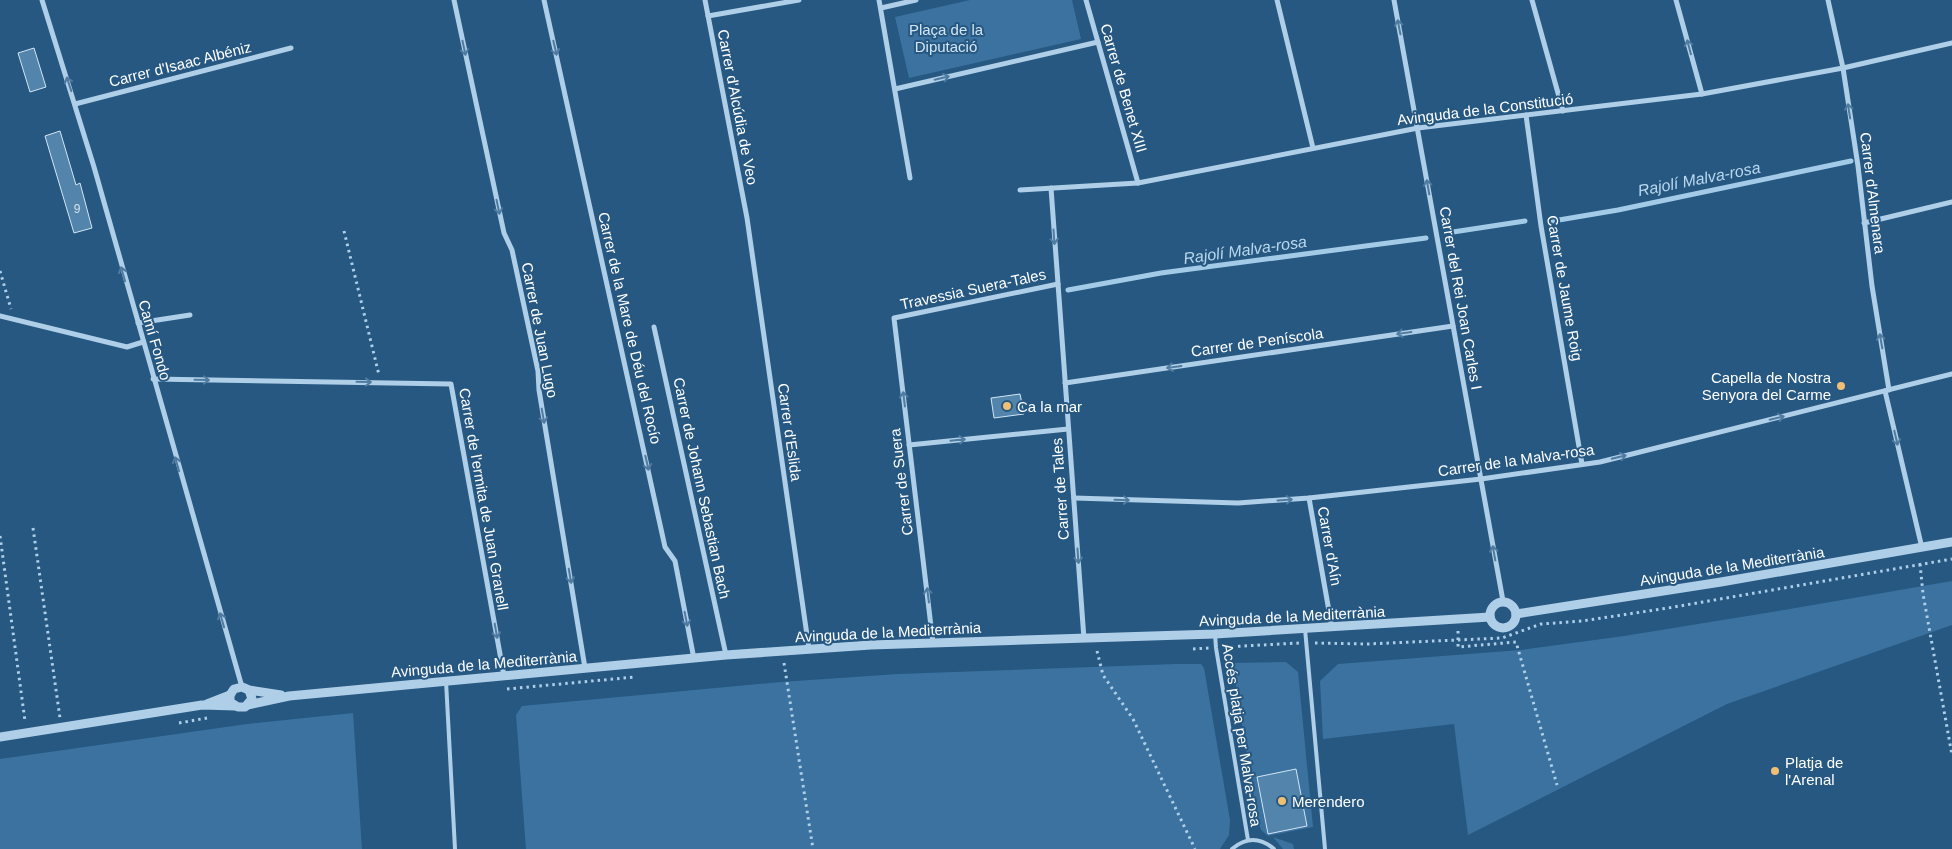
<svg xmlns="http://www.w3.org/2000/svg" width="1952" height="849" font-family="Helvetica,sans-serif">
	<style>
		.green { fill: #3b729f }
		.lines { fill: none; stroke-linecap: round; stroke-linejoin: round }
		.stream { stroke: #a3cae7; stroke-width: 5 }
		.building { fill: #5384ac; stroke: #d2e6f5 }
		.path { stroke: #afcee7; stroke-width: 3; stroke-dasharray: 2.5 4; stroke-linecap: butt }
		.service { stroke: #afcee7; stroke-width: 4 }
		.minor { stroke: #afcee7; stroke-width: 5 }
		.tertiary { stroke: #afcee7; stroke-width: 9 }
		.oneway { stroke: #4f7ba0 }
		.poi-dot { fill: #efbf74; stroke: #265882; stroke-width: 2 }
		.labels { text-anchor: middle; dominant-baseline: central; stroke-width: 4; stroke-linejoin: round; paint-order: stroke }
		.number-label { font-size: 12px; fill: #d4e0ea }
		.park-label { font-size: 15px; fill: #d2e6f5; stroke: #265882 }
		.street-label { font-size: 15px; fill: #fff; stroke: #265882 }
		.poi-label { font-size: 15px; fill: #fff; stroke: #265882; text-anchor: start }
		.water-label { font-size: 16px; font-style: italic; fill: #bad7ee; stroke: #265882 }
	</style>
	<rect width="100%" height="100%" fill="#265882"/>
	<g class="green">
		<polygon points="970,0 1072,0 1081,39 909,78 895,17"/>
		<polygon points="1952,581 1952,625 1727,704 1468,835 1454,724 1323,739 1320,681 1338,664 1521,650 1624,636 1778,611"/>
		<polygon points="1286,662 1298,672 1313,827 1268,836 1261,830 1258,821 1232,664 1233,663"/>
		<polygon points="1176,664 1201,664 1204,668 1230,820 1229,835 1220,849 526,849 516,715 522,706 781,682 898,674"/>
		<polygon points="353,713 362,849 0,849 0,759 247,724"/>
		<polygon points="1273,837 1293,844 1294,849 1283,849"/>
	</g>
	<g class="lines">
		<g class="stream">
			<polyline points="1553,221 1618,210 1851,161"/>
			<polyline points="1453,232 1525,221"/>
			<polyline points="1068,290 1161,273 1426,238"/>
		</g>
	</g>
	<g class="building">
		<polygon points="34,48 46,87 30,92 18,53"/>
		<polygon points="60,131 76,185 80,183 92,228 74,233 45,136"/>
		<polygon points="1020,394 1024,414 994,418 991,398"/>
		<polygon points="1296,769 1307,826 1268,834 1257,777"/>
	</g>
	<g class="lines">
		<g class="path">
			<polyline points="344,231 379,375"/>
			<polyline points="0,271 11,309"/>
			<polyline points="33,528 60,718"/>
			<polyline points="0,536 25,721"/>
			<polyline points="1920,564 1923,594 1952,755"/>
			<polyline points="1458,631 1458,647 1516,642 1557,785"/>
			<polyline points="1315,643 1367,644 1502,638 1541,624 1582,621 1668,608 1952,559"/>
			<polyline points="1225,647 1299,643"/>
			<polyline points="1193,649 1209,648"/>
			<polyline points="1097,651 1103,675 1133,719 1195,849"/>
			<polyline points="784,663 813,849"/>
			<polyline points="507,689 635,677"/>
			<polyline points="179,723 207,718"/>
		</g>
		<g class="service">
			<polyline points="1305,629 1325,849"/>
			<polyline points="1215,634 1216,648 1248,840"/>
			<polyline points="446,681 455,849"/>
			<path d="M1232,849C1246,837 1260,837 1274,849"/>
		</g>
		<g class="minor">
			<polyline points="42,0 94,167 242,687"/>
			<polyline points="454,0 504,233 512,250 538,371 539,390 585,668"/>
			<polyline points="544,0 665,547 675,561 694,659"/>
			<polyline points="705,0 747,218 809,649"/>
			<polyline points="879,0 910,178"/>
			<polyline points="1086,0 1138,183"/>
			<polyline points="1277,0 1313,148"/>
			<polyline points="1394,0 1503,601"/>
			<polyline points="1532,0 1563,111"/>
			<polyline points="1676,0 1702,94"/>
			<polyline points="1828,0 1843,68 1858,166 1872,286 1889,390"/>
			<polyline points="881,8 916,0"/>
			<polyline points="708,16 799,0"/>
			<polyline points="895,89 1098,42"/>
			<polyline points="75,104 291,48"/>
			<polyline points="1526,115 1541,226 1582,464"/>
			<polyline points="1051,188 1084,639"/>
			<polyline points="1020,190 1138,183 1418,128 1702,94 1843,68 1952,43"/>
			<polyline points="1864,223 1952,202"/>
			<polyline points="0,316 127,347 143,342"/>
			<polyline points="138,323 190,315"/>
			<polyline points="654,327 726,655"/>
			<polyline points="153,379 451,384 504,676"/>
			<polyline points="1065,383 1453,326"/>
			<polyline points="1885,391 1922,548"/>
			<polyline points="909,445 1068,429"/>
			<polyline points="1074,498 1238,503 1309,498 1481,479 1600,462 1952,374"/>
			<polyline points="1309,498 1332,628"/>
			<polyline points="933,643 894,318 1058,284"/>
		</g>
		<g class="tertiary">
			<circle cx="1503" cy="615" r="13"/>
			<polyline points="1516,614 1721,582 1952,542"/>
			<polyline points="249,690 252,699 245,707 238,707 230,702 230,695 234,689 242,687 249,690 281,695"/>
			<polyline points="207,704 230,695"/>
			<polyline points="248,705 289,696 726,655 871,645 1215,634 1490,617"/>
			<polyline points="0,737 202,705 235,706"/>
		</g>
	</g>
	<defs><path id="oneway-shaft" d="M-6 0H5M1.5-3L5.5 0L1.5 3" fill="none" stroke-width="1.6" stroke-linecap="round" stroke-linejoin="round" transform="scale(1.25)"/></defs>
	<g class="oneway">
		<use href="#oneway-shaft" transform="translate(1399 27) rotate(-101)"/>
		<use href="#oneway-shaft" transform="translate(1689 47) rotate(-105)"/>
		<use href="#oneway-shaft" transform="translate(464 48) rotate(78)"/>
		<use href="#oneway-shaft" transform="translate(555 48) rotate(77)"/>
		<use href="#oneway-shaft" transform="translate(942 78) rotate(-13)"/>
		<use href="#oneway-shaft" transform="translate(69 84) rotate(-108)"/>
		<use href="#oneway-shaft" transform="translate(1849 111) rotate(-99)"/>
		<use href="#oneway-shaft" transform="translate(1428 187) rotate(-100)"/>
		<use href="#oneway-shaft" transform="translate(498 207) rotate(78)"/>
		<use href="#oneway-shaft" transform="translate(1054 237) rotate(86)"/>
		<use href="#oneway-shaft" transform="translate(123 274) rotate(-106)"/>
		<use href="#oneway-shaft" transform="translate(1404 333) rotate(172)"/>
		<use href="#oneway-shaft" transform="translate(1881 341) rotate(-100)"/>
		<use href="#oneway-shaft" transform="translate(1174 367) rotate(172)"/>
		<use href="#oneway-shaft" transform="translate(202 380) rotate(1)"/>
		<use href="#oneway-shaft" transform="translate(364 382) rotate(1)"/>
		<use href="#oneway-shaft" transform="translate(904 399) rotate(-97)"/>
		<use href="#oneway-shaft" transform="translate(543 416) rotate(80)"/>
		<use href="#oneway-shaft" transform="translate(1777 418) rotate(-14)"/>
		<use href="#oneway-shaft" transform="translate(1896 438) rotate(77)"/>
		<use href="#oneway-shaft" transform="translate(958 440) rotate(-6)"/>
		<use href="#oneway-shaft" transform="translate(1619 457) rotate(-14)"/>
		<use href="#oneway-shaft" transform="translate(647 463) rotate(77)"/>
		<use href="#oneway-shaft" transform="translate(177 464) rotate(-106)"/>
		<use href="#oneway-shaft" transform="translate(1122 500) rotate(2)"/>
		<use href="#oneway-shaft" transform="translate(1285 500) rotate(-4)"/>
		<use href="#oneway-shaft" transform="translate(1494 553) rotate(-100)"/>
		<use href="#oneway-shaft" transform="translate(1078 556) rotate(86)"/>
		<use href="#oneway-shaft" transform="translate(570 576) rotate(80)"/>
		<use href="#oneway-shaft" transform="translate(928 595) rotate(-97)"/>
		<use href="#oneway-shaft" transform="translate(686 619) rotate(79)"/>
		<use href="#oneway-shaft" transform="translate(222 620) rotate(-106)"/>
		<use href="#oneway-shaft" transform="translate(496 631) rotate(80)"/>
	</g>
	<g class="poi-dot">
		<circle cx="1841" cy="386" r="5"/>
		<circle cx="1007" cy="406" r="5"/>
		<circle cx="1775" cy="771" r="5"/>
		<circle cx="1282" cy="801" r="5"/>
	</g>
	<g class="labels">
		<g class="number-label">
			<text x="77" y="209">9</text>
		</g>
		<g class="park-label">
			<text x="946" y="29">Plaça de la<tspan x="946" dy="17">Diputació</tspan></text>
		</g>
		<g class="street-label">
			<text transform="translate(180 64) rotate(-14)">Carrer d'Isaac Albéniz</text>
			<text transform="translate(1124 88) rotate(74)">Carrer de Benet XIII</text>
			<text transform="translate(738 107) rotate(79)">Carrer d'Alcúdia de Veo</text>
			<text transform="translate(1485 109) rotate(-7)">Avinguda de la Constitució</text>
			<text transform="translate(1873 193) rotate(83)">Carrer d'Almenara</text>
			<text transform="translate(1565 288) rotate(80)">Carrer de Jaume Roig</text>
			<text transform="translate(973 289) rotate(-12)">Travessia Suera-Tales</text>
			<text transform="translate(1461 298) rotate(80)">Carrer del Rei Joan Carles I</text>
			<text transform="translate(630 328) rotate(77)">Carrer de la Mare de Déu del Rocío</text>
			<text transform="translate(540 330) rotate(79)">Carrer de Juan Lugo</text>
			<text transform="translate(155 340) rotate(74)">Camí Fondo</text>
			<text transform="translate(1257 342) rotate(-8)">Carrer de Peníscola</text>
			<text transform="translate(790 432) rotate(82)">Carrer d'Eslida</text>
			<text transform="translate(1516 460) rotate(-8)">Carrer de la Malva-rosa</text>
			<text transform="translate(901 482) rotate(-97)">Carrer de Suera</text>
			<text transform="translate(702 488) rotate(78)">Carrer de Johann Sebastian Bach</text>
			<text transform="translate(1060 489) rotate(-94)">Carrer de Tales</text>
			<text transform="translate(484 499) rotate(80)">Carrer de l'ermita de Juan Granell</text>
			<text transform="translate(1330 546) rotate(80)">Carrer d'Aín</text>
			<text transform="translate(1732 566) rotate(-9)">Avinguda de la Mediterrània</text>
			<text transform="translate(1292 616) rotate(-3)">Avinguda de la Mediterrània</text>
			<text transform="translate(888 632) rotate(-3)">Avinguda de la Mediterrània</text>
			<text transform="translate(484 664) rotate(-5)">Avinguda de la Mediterrània</text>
			<text transform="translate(1242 735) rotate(81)">Accés platja per Malva-rosa</text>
		</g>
		<g class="poi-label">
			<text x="1831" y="377" text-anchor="end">Capella de Nostra<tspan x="1831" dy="17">Senyora del Carme</tspan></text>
			<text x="1017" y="406">Ca la mar</text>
			<text x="1785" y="762">Platja de<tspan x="1785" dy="17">l'Arenal</tspan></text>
			<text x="1292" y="801">Merendero</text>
		</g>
		<g class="water-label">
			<text transform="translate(1699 179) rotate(-11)">Rajolí Malva-rosa</text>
			<text transform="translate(1245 250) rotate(-8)">Rajolí Malva-rosa</text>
		</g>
	</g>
</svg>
